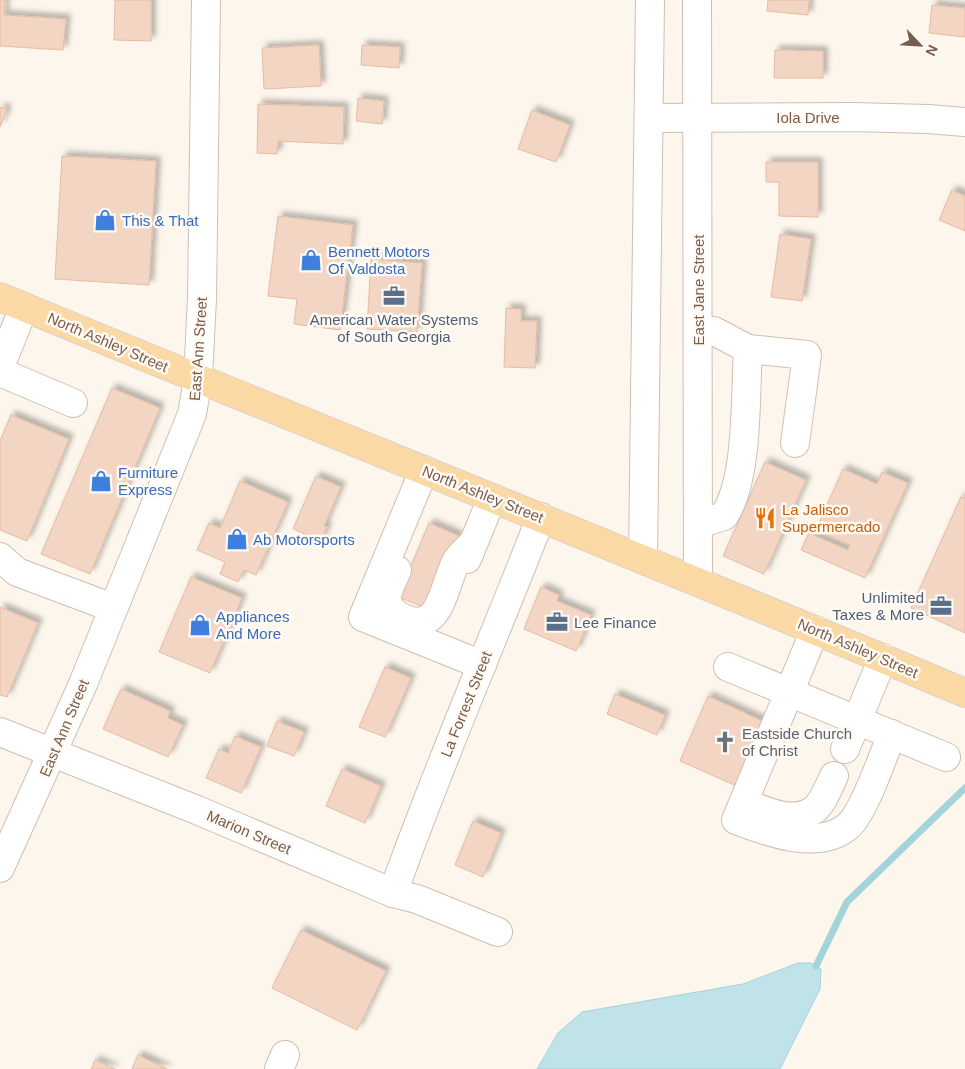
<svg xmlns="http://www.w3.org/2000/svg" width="965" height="1069" font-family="Helvetica,sans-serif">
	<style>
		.water { fill: #bfe3e8; stroke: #a5d3da }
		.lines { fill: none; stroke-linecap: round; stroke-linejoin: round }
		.stream { stroke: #a5d3da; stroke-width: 7 }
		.building { fill: #f3d5c3; stroke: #e6bba3; filter: url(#shadow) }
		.minor-casing { stroke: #d1beb0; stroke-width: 30 }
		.major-casing { stroke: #dad1cd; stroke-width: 30 }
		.minor { stroke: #fff; stroke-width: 28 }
		.major { stroke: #fbd9a5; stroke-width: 28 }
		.labels { text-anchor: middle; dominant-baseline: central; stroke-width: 5; stroke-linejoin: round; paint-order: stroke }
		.street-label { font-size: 15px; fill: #7a5c4d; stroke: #fffaf3 }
		.shop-label { font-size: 15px; fill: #366cbe; stroke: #fffaf3; text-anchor: start }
		.service-label { font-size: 15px; fill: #4e5e75; stroke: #fffaf3 }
		.food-label { font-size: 15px; fill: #c56008; stroke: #fffaf3; text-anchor: start }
		.worship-label { font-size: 15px; fill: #5b616d; stroke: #fffaf3; text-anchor: start }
	</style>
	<defs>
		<filter id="shadow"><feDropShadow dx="4.5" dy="-4.5" stdDeviation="2.5" flood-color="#0004"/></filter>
	</defs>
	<rect width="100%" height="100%" fill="#fdf6ec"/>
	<polygon class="water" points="798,963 811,963 821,969 820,989 780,1069 537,1069 558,1033 582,1012 743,984"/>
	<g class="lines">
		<polyline class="stream" points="816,966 847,902 965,788"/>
	</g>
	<g class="building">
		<polygon points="0,0 5,0 4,15 66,19 63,50 0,46"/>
		<polygon points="115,0 151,0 151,41 114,40"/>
		<polygon points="768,0 809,0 808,15 767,11"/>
		<polygon points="932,5 965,8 965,37 929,33"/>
		<polygon points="319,45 321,86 264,89 262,48"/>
		<polygon points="362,45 400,47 399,68 361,65"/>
		<polygon points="775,50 823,51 823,78 774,78"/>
		<polygon points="358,98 384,101 382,124 356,121"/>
		<polygon points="258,104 344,107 343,144 278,141 277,154 257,153"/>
		<polygon points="0,107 7,110 0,127"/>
		<polygon points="532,110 570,125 556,162 518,149"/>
		<polygon points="62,156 156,161 149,285 55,279"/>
		<polygon points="766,162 818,162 818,217 779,216 779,182 766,182"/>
		<polygon points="952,190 965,196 965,231 939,220"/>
		<polygon points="278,216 353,225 340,330 294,324 297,299 268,296"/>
		<polygon points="780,234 811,239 802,301 771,297"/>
		<polygon points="371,259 422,263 417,332 367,329"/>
		<polygon points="506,308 521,309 521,321 537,321 535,368 504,367"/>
		<polygon points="112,388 160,408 90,574 41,554"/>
		<polygon points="11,415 69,439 27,541 0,530 0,441"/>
		<polygon points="765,462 806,480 764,574 723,556"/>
		<polygon points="843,469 877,484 882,472 908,483 865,578 801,550 809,533 848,550 850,545 816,530"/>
		<polygon points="316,476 341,487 324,526 327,527 321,541 293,529"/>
		<polygon points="240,481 288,502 256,575 244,570 238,582 220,574 225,562 197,550 209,523 220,528"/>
		<polygon points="961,497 965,498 965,633 911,608"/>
		<polygon points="429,523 459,536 428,609 398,597"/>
		<polygon points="191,577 242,598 210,673 159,652"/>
		<polygon points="541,587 559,595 557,601 591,615 576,651 524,629"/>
		<polygon points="0,607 38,623 7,697 0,695"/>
		<polygon points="385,667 411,678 385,737 359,727"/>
		<polygon points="121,689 170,711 168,718 183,725 168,757 103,729"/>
		<polygon points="615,694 665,715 657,735 607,714"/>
		<polygon points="708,696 769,724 741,788 680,761"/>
		<polygon points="277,721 304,732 294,756 267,746"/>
		<polygon points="235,736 261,747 241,793 206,778 219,749 228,753"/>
		<polygon points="342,769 381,786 365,823 326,806"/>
		<polygon points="473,821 501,833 483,877 455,865"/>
		<polygon points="301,930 386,971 357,1030 272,988"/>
		<polygon points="138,1055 167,1069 132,1069"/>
		<polygon points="95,1060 115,1069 91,1069"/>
	</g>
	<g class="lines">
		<g class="minor-casing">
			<g id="minor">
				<polyline points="697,0 698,580"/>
				<polyline points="650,118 853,117 928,119 965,122"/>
				<polyline points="698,331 714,331 748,349"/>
				<polyline points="0,367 24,307"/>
				<polyline points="0,372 73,403"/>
				<polyline points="424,470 363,617 482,665"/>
				<path d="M698,524L724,516C749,478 745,396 748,349L807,355L795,443"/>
				<polyline points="0,557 17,572 113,608"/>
				<polyline points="643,558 650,0"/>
				<polyline points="467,559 492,498"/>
				<path d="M397,570C394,578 386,591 387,600C389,615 414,627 428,619C443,610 448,575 457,560C461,554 468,548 473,543"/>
				<path d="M815,630L736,820C768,832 817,851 847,827C864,814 883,755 892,734"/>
				<polyline points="728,667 946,757"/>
				<polyline points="0,732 197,810 393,893 417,899 498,932"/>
				<polyline points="845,749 883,658"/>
				<path d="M745,803C766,811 792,825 814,810C823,803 829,786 834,776"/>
				<polyline points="0,868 83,684 192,414 198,379 202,298 206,0"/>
				<path d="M393,893C438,766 492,643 541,517"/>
				<polyline points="279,1069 285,1055"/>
			</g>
		</g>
		<g class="major-casing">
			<path id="major" d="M0,297C321,430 645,558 965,693"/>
		</g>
		<use href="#minor" class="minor"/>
		<use href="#major" class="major"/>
	</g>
	<defs>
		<g id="shop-bare" transform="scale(1.725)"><path d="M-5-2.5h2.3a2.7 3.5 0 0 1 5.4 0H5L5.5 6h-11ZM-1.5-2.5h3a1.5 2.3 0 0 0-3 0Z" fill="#3f7fe0" stroke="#fffaf3" stroke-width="2.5" paint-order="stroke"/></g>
		<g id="office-bare" transform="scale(1.725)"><path d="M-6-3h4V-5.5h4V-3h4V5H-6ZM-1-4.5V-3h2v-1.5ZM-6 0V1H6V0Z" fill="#5c6f8a" stroke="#fffaf3" stroke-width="2.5" paint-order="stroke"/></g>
		<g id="restaurant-bare" transform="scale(1.725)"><path d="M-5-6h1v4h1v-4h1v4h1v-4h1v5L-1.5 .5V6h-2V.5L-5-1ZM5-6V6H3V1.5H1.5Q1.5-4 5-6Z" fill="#e8710a" stroke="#fffaf3" stroke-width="2.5" paint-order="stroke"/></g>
		<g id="church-bare" transform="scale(1.725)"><path d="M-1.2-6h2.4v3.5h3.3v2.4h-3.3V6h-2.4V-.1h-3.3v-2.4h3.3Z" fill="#6b7280" stroke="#fffaf3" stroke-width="2.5" paint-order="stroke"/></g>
	</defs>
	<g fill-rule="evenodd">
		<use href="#shop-bare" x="105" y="220"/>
		<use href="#shop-bare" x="311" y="260"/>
		<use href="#office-bare" x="394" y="296"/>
		<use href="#shop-bare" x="101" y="481"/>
		<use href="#restaurant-bare" x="765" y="518"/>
		<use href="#shop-bare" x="237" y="539"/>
		<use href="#office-bare" x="941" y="606"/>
		<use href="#office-bare" x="557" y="622"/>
		<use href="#shop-bare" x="200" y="625"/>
		<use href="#church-bare" x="725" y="742"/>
	</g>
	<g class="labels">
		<g class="street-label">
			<text x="808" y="117">Iola Drive</text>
			<text transform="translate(698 290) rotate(-90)">East Jane Street</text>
			<text transform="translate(108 342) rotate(23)">North Ashley Street</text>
			<text transform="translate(198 349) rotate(-86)">East Ann Street</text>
			<text transform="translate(483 494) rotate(22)">North Ashley Street</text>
			<text transform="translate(858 648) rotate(23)">North Ashley Street</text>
			<text transform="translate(466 704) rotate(-68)">La Forrest Street</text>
			<text transform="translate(64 728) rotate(-67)">East Ann Street</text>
			<text transform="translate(249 832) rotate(23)">Marion Street</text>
		</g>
		<g class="shop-label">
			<text x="122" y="220">This &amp; That</text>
			<text x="328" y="251">Bennett Motors<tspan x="328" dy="17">Of Valdosta</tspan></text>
			<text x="118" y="472">Furniture<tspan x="118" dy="17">Express</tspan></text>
			<text x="253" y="539">Ab Motorsports</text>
			<text x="216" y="616">Appliances<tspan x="216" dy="17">And More</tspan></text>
		</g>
		<g class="service-label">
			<text x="394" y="319">American Water Systems<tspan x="394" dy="17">of South Georgia</tspan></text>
			<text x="924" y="597" text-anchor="end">Unlimited<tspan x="924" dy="17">Taxes &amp; More</tspan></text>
			<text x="574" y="622" text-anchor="start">Lee Finance</text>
		</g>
		<g class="food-label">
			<text x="782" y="509">La Jalisco<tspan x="782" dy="17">Supermercado</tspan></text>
		</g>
		<g class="worship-label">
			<text x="742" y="733">Eastside Church<tspan x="742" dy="17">of Christ</tspan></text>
		</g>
	</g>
	<g transform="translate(920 45) rotate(115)" stroke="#fffaf3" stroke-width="4" paint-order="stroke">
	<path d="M0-4L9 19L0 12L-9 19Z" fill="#7a5c4d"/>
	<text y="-8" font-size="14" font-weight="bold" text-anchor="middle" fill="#7a5c4d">N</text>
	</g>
</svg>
